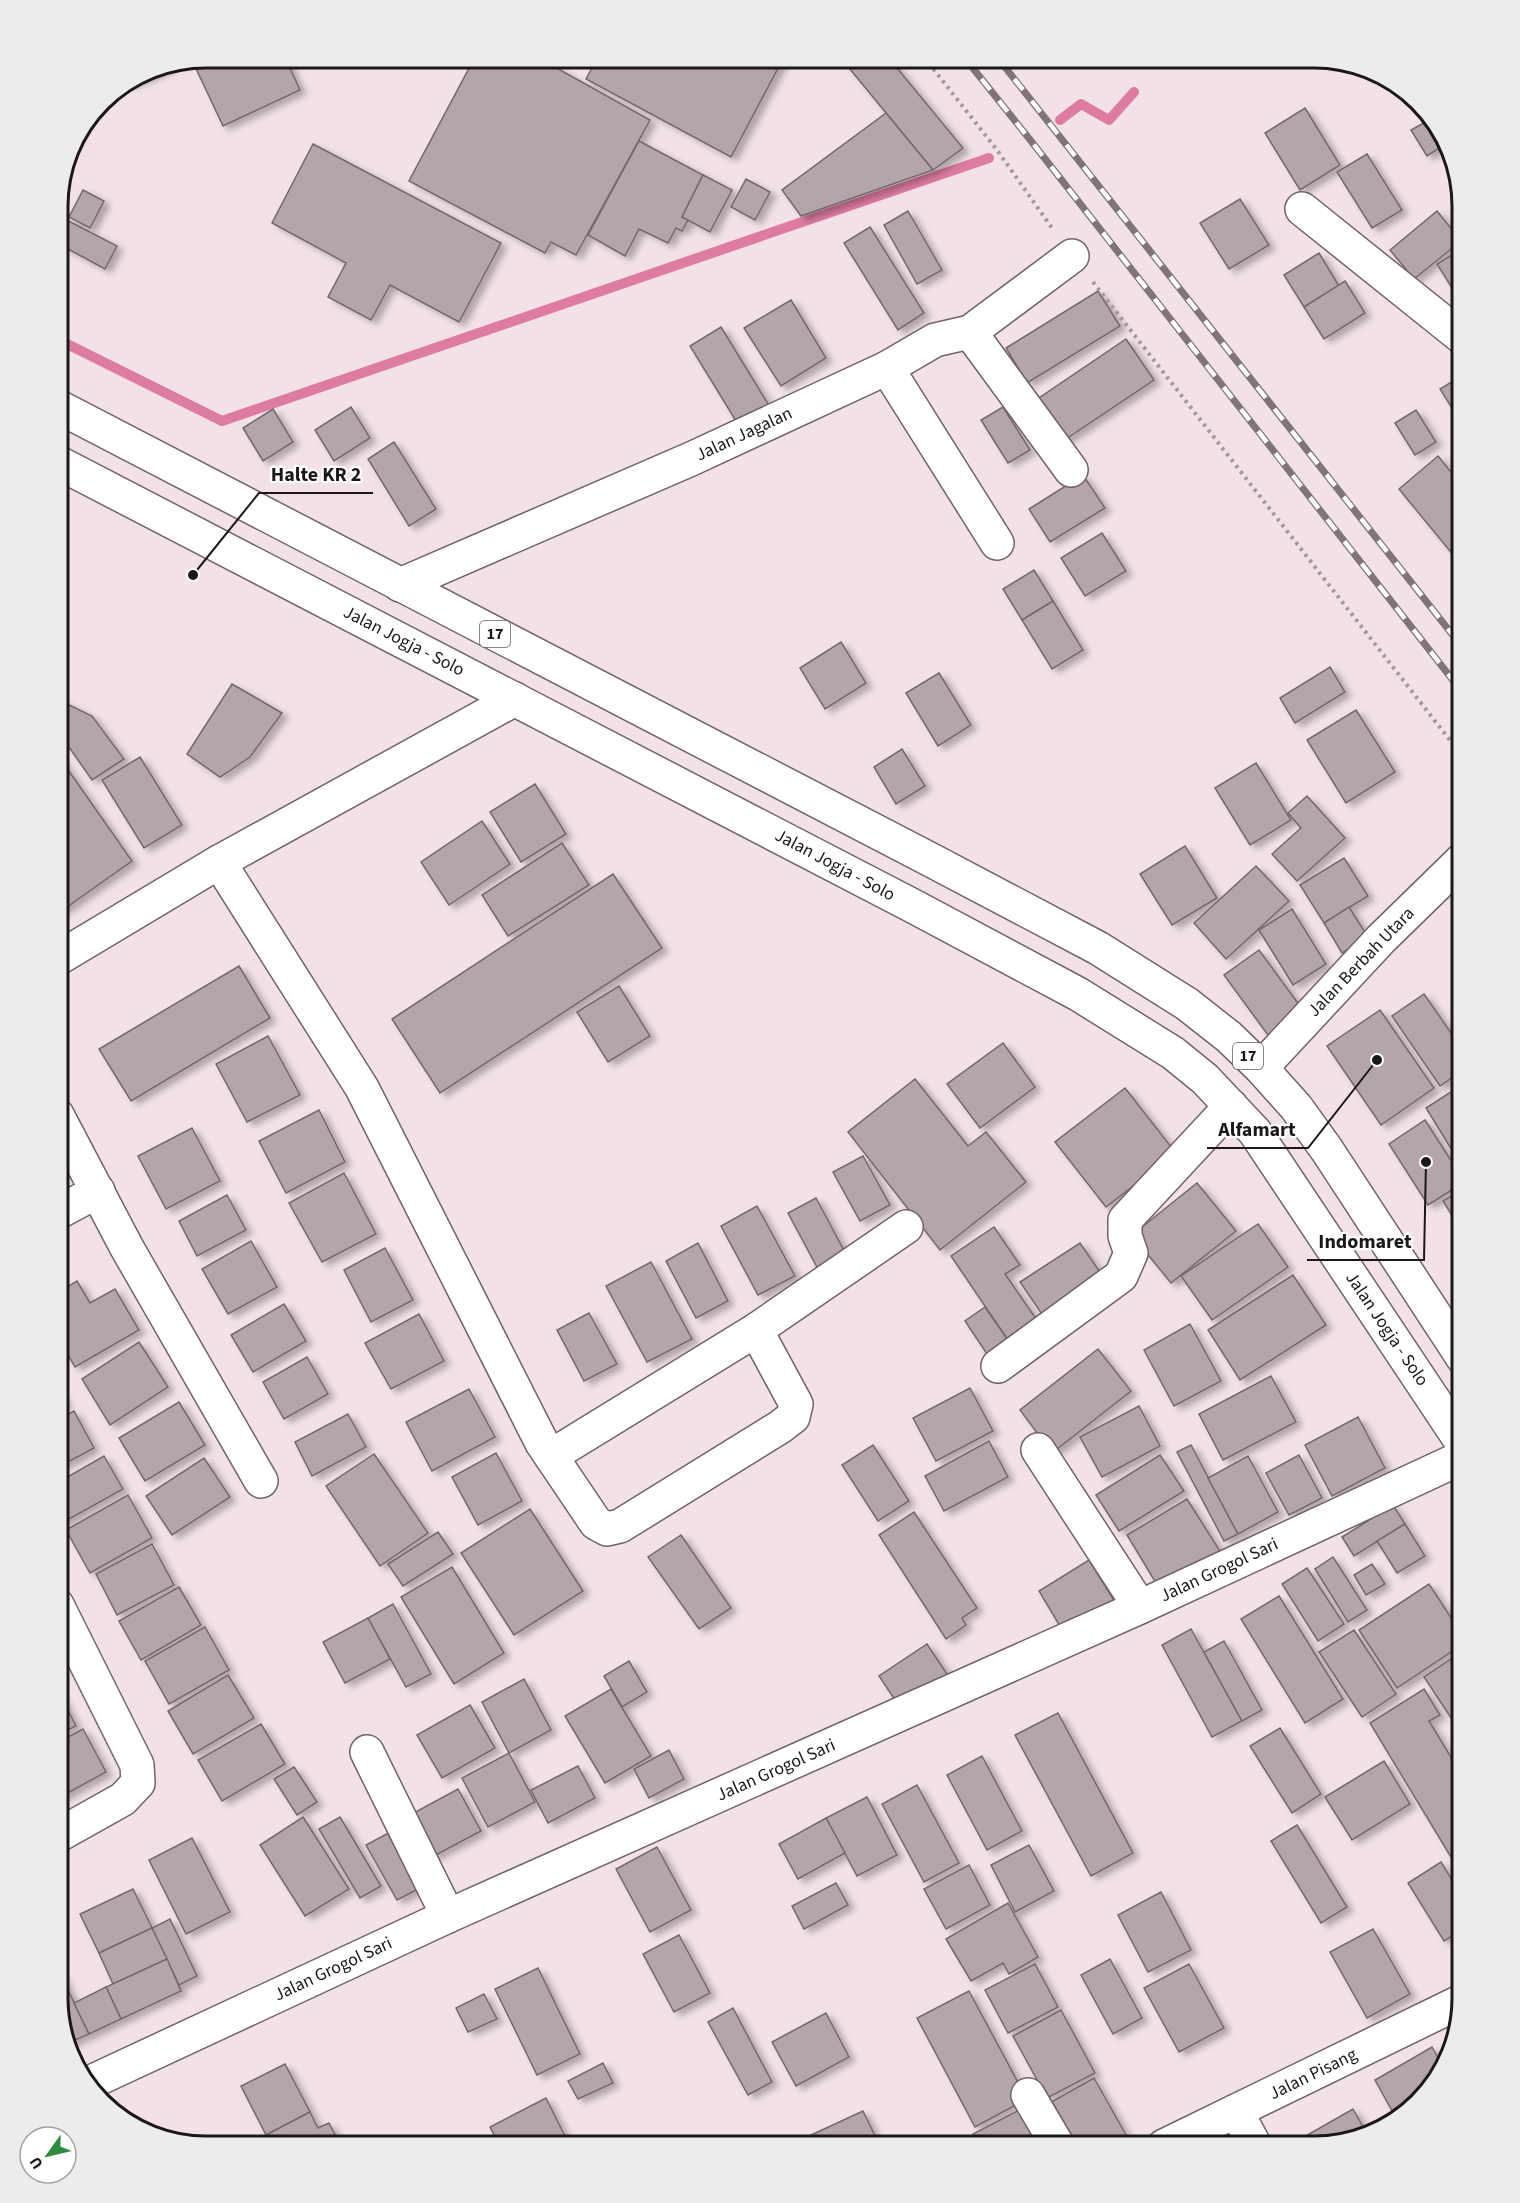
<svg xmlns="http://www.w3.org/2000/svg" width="1520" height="2203" font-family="'Source Sans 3',sans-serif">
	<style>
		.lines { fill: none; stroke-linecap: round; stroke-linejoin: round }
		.stream { stroke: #dd7ba1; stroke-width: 10 }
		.building { fill: #b3a5a9; stroke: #74676b; stroke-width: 1.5; filter: url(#shadow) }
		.minor-casing { stroke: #706367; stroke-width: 36 }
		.major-casing { stroke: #706367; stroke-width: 36 }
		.highway-casing { stroke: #706367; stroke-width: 36 }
		.path { stroke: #a3979b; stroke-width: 4; stroke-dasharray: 3 4.5; stroke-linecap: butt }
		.minor { stroke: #fff; stroke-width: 33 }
		.major { stroke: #fff; stroke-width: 33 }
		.highway { stroke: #fff; stroke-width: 33 }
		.rail-casing { stroke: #7f7578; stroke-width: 7 }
		.rail { stroke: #fff; stroke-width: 4.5; stroke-dasharray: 14; stroke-linecap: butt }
		.labels { text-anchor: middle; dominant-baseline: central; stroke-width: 4.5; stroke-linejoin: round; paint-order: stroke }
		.shield { fill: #fff; stroke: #605d5e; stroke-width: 1.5 }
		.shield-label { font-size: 16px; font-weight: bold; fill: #1c1719 }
		.street-label { font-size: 18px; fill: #1c1719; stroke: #fff }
		.rim { fill: none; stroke: #1c1719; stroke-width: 3 }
		.leader { fill: none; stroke: #1c1719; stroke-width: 2 }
		.callout-dot { fill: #1c1719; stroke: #fff; stroke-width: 2 }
		.callout-label { font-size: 20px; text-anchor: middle; font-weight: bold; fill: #1c1719; stroke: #fff; stroke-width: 4.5; stroke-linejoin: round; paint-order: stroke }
	</style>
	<defs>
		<filter id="shadow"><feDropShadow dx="6" dy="4" stdDeviation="3" flood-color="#0004"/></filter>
	</defs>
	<rect width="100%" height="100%" fill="#f2e2e7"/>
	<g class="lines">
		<g class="stream">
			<polyline points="1060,120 1081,104 1109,120 1134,92"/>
			<polyline points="57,339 222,421 989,158"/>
		</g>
	</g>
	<g class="building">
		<polygon points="206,57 285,57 300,90 223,126 192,60"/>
		<polygon points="475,57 537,57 650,120 576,255 551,242 545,253 409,181"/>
		<polygon points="598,57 784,57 731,157 586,79"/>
		<polygon points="840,57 888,57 963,148 933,170"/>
		<polygon points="167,65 169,68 129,84 128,82 149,68"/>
		<polygon points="1305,108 1340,165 1300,190 1265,133"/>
		<polygon points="886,113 933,170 801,216 782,190"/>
		<polygon points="1431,119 1443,132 1446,144 1427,156 1411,130"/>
		<polygon points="639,141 703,175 682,217 688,220 682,231 676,228 668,243 639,229 625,256 588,235"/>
		<polygon points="313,144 501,243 459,322 390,285 371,320 328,297 346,263 272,223"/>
		<polygon points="1367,154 1402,210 1372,228 1337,172"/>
		<polygon points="703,175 732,190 710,232 682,217"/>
		<polygon points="746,179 770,192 755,220 731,207"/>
		<polygon points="83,190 104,201 90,228 69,217"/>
		<polygon points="1240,199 1269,245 1229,269 1200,223"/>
		<polygon points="908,211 942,270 917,284 884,225"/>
		<polygon points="1437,211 1461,241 1414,279 1390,250"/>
		<polygon points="57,215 117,246 105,269 57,243"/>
		<polygon points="870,227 924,313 898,330 844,243"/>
		<polygon points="1463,248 1463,292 1457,296 1437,264"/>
		<polygon points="1319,253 1339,286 1304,307 1284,275"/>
		<polygon points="1345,281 1365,313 1324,339 1304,307"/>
		<polygon points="1098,291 1120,326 1027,383 1006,348"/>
		<polygon points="791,300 826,358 781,386 744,328"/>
		<polygon points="721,327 770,407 739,426 690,346"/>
		<polygon points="1126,339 1154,380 1063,441 1036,400"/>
		<polygon points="1463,375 1463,412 1457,416 1440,389"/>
		<polygon points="351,407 370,438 334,461 315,430"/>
		<polygon points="1003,407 1030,450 1008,463 981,420"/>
		<polygon points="273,409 293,442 263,461 243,428"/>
		<polygon points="1416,410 1436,442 1415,455 1395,423"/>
		<polygon points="394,442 436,509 409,526 368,459"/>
		<polygon points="1438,456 1463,487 1463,567 1399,489"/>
		<polygon points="1083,475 1105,508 1050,542 1029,509"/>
		<polygon points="1102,533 1126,571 1085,596 1061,558"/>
		<polygon points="1034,570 1053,601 1022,620 1003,589"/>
		<polygon points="1053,601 1083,650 1052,669 1022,620"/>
		<polygon points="841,642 866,683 825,709 800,668"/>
		<polygon points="1330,667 1345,692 1295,723 1280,698"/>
		<polygon points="939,673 971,725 938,746 906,693"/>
		<polygon points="232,684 282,713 250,757 220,777 187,754"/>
		<polygon points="57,699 92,716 124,759 92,780 57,730"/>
		<polygon points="1356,710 1395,772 1346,803 1307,740"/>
		<polygon points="902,749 925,786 896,804 874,767"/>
		<polygon points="57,754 132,861 57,914"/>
		<polygon points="140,757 182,825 144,848 102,780"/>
		<polygon points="1256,763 1291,820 1250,845 1215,788"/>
		<polygon points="535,784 566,834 521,862 490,812"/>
		<polygon points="1307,796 1345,838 1297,881 1272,854 1301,828 1288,813"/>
		<polygon points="482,821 510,864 449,905 421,862"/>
		<polygon points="562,843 589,885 508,936 482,895"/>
		<polygon points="1185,846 1217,898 1172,925 1140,874"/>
		<polygon points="1344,858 1368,896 1324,923 1300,885"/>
		<polygon points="1256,866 1289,901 1226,959 1194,923"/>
		<polygon points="613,874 662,948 440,1093 392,1019"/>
		<polygon points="1349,907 1368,937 1342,953 1324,923"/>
		<polygon points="1292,909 1326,964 1293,985 1259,930"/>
		<polygon points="1259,950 1303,1010 1268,1035 1224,975"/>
		<polygon points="239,966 270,1018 131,1101 99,1049"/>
		<polygon points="619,986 650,1036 608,1062 577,1012"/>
		<polygon points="1424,994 1463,1050 1463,1070 1440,1086 1392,1016"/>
		<polygon points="1380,1010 1434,1088 1381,1125 1327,1046"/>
		<polygon points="268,1036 300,1095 247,1122 216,1064"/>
		<polygon points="1003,1043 1035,1087 980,1128 947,1084"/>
		<polygon points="915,1079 968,1146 986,1132 1026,1182 940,1250 848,1132"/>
		<polygon points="1460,1086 1463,1090 1463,1168 1426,1108"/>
		<polygon points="1125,1088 1176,1153 1106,1207 1055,1142"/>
		<polygon points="319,1110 345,1162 286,1193 259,1141"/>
		<polygon points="1425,1120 1463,1179 1463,1183 1428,1205 1389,1144"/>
		<polygon points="192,1128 220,1181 166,1209 138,1156"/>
		<polygon points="863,1156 890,1205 860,1221 833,1172"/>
		<polygon points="344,1173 376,1234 322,1262 289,1203"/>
		<polygon points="1197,1183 1236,1231 1171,1283 1132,1235"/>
		<polygon points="1463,1189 1463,1233 1443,1201"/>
		<polygon points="227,1195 246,1230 197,1256 179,1221"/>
		<polygon points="816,1198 847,1256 819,1271 788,1213"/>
		<polygon points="757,1206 795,1276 758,1295 721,1226"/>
		<polygon points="1258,1224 1288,1267 1212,1320 1181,1276"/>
		<polygon points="994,1227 1020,1265 1005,1274 1041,1326 1012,1346 951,1256"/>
		<polygon points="251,1241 277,1287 228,1314 202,1269"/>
		<polygon points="698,1243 728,1301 696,1318 666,1261"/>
		<polygon points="1080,1243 1106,1281 1046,1320 1020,1282"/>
		<polygon points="385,1248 413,1300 371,1322 344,1270"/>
		<polygon points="651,1262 692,1339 647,1362 606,1286"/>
		<polygon points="1293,1275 1326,1325 1240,1380 1208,1330"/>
		<polygon points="77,1281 90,1303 115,1289 139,1330 75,1367 57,1336 57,1293"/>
		<polygon points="284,1304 306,1341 253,1372 231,1335"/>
		<polygon points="985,1307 1012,1346 991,1360 965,1321"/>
		<polygon points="589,1313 617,1364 584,1381 557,1330"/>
		<polygon points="419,1314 444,1361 391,1389 365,1343"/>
		<polygon points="1190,1324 1221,1381 1174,1406 1144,1350"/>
		<polygon points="139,1342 168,1387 110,1425 82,1379"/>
		<polygon points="1098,1349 1131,1391 1052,1453 1020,1410"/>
		<polygon points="307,1357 328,1394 284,1419 263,1382"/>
		<polygon points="1271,1376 1296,1422 1223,1460 1199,1414"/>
		<polygon points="57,1387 66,1404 57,1409"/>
		<polygon points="970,1388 993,1431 936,1461 913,1418"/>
		<polygon points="469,1389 495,1437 432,1471 406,1422"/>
		<polygon points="179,1402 205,1445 145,1481 119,1438"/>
		<polygon points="1139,1406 1160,1446 1102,1477 1080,1437"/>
		<polygon points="74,1411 94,1448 57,1468 57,1420"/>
		<polygon points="348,1414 366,1447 312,1476 295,1442"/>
		<polygon points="1358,1417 1385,1468 1332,1496 1305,1445"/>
		<polygon points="989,1441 1008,1477 944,1511 925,1476"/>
		<polygon points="873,1445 909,1501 878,1521 842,1465"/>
		<polygon points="1191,1445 1238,1534 1224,1541 1177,1452"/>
		<polygon points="496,1453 522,1501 478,1525 452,1477"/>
		<polygon points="374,1454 428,1533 380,1566 326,1486"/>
		<polygon points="1160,1455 1184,1491 1119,1531 1096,1495"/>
		<polygon points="1299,1455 1322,1498 1289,1515 1266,1473"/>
		<polygon points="104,1456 123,1489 62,1523 57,1514 57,1483"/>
		<polygon points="1248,1456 1278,1512 1238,1534 1208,1478"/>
		<polygon points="204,1458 230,1497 172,1535 146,1496"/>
		<polygon points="128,1495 152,1538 90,1573 66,1530"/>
		<polygon points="1187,1499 1223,1556 1162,1593 1127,1535"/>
		<polygon points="1393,1505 1405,1524 1354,1556 1342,1537"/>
		<polygon points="530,1509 583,1591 514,1635 461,1553"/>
		<polygon points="914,1512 977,1608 962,1618 966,1625 946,1639 879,1535"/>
		<polygon points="1405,1524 1425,1556 1397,1573 1377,1541"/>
		<polygon points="438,1532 453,1554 403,1586 388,1564"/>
		<polygon points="681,1535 731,1608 699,1629 648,1557"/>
		<polygon points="152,1544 174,1585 117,1615 96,1574"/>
		<polygon points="1333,1557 1367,1610 1348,1622 1315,1569"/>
		<polygon points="1089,1560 1115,1602 1064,1633 1039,1591"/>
		<polygon points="1372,1564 1385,1584 1366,1595 1354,1575"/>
		<polygon points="452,1567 504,1653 454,1684 401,1597"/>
		<polygon points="1307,1568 1344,1624 1318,1641 1282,1584"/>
		<polygon points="1429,1584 1463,1636 1463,1644 1397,1688 1359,1630"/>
		<polygon points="179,1587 201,1625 141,1660 119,1621"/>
		<polygon points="1279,1596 1343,1699 1305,1723 1241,1619"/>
		<polygon points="393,1604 431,1674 406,1687 368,1618"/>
		<polygon points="368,1618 390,1659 345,1683 323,1642"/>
		<polygon points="205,1627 229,1670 169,1704 145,1661"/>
		<polygon points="1191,1629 1242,1721 1212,1737 1162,1645"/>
		<polygon points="1354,1630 1396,1694 1362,1717 1319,1652"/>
		<polygon points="1224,1641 1262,1710 1242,1721 1204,1652"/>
		<polygon points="927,1644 949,1677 901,1709 879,1676"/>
		<polygon points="1463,1651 1463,1736 1424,1677"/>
		<polygon points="629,1661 647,1692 622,1707 604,1676"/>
		<polygon points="228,1675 254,1718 193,1754 168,1711"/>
		<polygon points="524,1679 551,1730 509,1753 482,1702"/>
		<polygon points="57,1689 76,1726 57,1735"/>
		<polygon points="611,1689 651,1756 605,1783 565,1716"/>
		<polygon points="1424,1689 1440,1715 1429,1721 1463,1777 1463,1877 1370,1723"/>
		<polygon points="470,1705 495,1748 442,1778 417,1735"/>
		<polygon points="1058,1713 1133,1853 1091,1876 1015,1735"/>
		<polygon points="261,1724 285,1764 222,1801 198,1760"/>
		<polygon points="1280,1728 1321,1794 1292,1813 1250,1746"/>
		<polygon points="83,1729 106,1772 57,1799 57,1743"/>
		<polygon points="669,1750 684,1779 649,1798 634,1769"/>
		<polygon points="509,1753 535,1802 488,1827 462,1778"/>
		<polygon points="982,1756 1022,1831 987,1850 947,1775"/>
		<polygon points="1384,1761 1410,1804 1352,1840 1325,1797"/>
		<polygon points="578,1766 595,1798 548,1823 531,1790"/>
		<polygon points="294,1767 317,1802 297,1815 274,1779"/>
		<polygon points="917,1785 959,1863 924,1882 882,1804"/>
		<polygon points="458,1789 481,1831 432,1857 410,1815"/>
		<polygon points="867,1797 897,1855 857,1876 826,1818"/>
		<polygon points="303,1817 349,1889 305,1916 260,1845"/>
		<polygon points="340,1817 381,1886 360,1898 319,1829"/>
		<polygon points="826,1818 845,1853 798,1879 779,1844"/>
		<polygon points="1297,1825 1347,1907 1321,1923 1271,1841"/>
		<polygon points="396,1829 426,1885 397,1900 366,1845"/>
		<polygon points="192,1838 230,1912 186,1934 149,1860"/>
		<polygon points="1029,1845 1054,1891 1015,1912 991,1865"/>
		<polygon points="657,1847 691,1910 650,1932 616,1869"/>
		<polygon points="1441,1862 1463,1898 1463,1930 1444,1941 1408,1883"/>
		<polygon points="969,1865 990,1905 946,1929 924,1889"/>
		<polygon points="836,1883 848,1905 804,1929 792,1906"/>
		<polygon points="133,1889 152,1928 99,1953 80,1914"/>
		<polygon points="1161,1892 1191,1950 1148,1972 1118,1915"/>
		<polygon points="1008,1903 1038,1957 1009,1974 1003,1963 971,1981 946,1939"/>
		<polygon points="170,1919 197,1976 179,1985 152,1928"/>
		<polygon points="152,1928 167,1959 113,1984 99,1953"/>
		<polygon points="1373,1929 1410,1994 1367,2018 1330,1952"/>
		<polygon points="679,1935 710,1993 674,2012 643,1954"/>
		<polygon points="167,1959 181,1991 121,2019 106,1987"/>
		<polygon points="1110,1959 1142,2018 1113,2034 1081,1975"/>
		<polygon points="1035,1964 1058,2007 1008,2033 985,1990"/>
		<polygon points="1189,1964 1224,2028 1179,2052 1144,1988"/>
		<polygon points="538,1968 580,2054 537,2075 495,1989"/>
		<polygon points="60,1973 89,2034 69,2043 57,1997 57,1974"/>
		<polygon points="106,1987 121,2019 89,2034 74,2003"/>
		<polygon points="969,1991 1027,2099 975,2127 917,2018"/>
		<polygon points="484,1994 497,2019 468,2032 456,2008"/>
		<polygon points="733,2008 772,2082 748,2095 708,2022"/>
		<polygon points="1061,2010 1095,2073 1047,2098 1013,2036"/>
		<polygon points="826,2013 849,2057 796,2086 772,2042"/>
		<polygon points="1432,2047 1444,2068 1443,2072 1396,2118 1375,2080"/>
		<polygon points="603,2063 613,2083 578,2099 568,2081"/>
		<polygon points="285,2064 310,2112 266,2135 241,2086"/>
		<polygon points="1094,2078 1130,2142 1123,2146 1069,2146 1046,2105"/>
		<polygon points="546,2098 570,2146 500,2146 490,2127"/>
		<polygon points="1027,2106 1048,2146 980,2146 973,2134"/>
		<polygon points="1353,2109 1366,2132 1314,2146 1288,2146"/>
		<polygon points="863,2111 880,2146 797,2146 796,2142"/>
		<polygon points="310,2112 318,2128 329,2123 341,2146 272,2146 266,2135"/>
	</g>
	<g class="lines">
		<g class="minor-casing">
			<g id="minor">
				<polyline points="1302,209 1463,338"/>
				<polyline points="970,332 1071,470"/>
				<polyline points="887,368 997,543"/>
				<polyline points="400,585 691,459 887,368 935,340 970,332 1072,256"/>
				<polyline points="219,862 362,1088 542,1443 596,1523 607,1529 620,1526 780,1427 793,1417 796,1404 756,1330"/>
				<polyline points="57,959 219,862 515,699"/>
				<polyline points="57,1115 127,1248 261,1481"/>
				<polyline points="57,1213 98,1191"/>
				<polyline points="998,1366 1121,1276 1131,1253 1125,1236 1125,1220 1231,1106"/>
				<polyline points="1038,1450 1140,1607"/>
				<polyline points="551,1456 756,1330 906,1227"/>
				<polyline points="367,1752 448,1916"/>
				<polyline points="57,1836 123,1799 138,1783 137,1765 57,1605"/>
				<polyline points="89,2083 448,1916 1140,1607 1463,1457"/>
				<polyline points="1028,2095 1058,2146"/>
				<polyline points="1236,2111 1255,2146"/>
				<polyline points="1164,2146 1462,2001"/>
			</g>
		</g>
		<g class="major-casing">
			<polyline id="major" points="1261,1068 1381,939 1463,859"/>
		</g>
		<g class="highway-casing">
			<g id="highway">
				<polyline points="57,406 933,861 1098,948 1187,1004 1229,1037 1261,1068 1296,1107 1327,1150 1463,1358"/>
				<polyline points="57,462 913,906 1078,994 1173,1053 1205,1079 1255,1132 1463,1444"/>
			</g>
		</g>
		<g class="path">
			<polyline points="924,57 997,150 1052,228"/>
			<polyline points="1093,282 1463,757"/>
		</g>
		<use href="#minor" class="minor"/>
		<use href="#major" class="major"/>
		<use href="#highway" class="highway"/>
		<g class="rail-casing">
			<g id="rail">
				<polyline points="964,57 1035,146 1463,693"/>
				<polyline points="997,57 1463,648"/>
			</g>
		</g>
		<use href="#rail" class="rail"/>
	</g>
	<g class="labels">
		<g class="shield">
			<rect x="480" y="621" width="30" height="26" rx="4.5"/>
			<rect x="1233" y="1043" width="30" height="26" rx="4.5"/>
		</g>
		<g class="shield-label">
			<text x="495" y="634">17</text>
			<text x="1248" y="1056">17</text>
		</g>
		<g class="street-label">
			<text transform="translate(744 434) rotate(-25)">Jalan Jagalan</text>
			<text transform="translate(404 641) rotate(27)">Jalan Jogja - Solo</text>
			<text transform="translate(835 865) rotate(28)">Jalan Jogja - Solo</text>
			<text transform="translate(1361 962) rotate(-46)">Jalan Berbah Utara</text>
			<text transform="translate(1387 1329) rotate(56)">Jalan Jogja - Solo</text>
			<text transform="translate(1219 1570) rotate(-25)">Jalan Grogol Sari</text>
			<text transform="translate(776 1770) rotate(-24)">Jalan Grogol Sari</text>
			<text transform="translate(333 1969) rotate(-25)">Jalan Grogol Sari</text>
			<text transform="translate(1313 2074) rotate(-26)">Jalan Pisang</text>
		</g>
	</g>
	<path d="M0 0H1520V2203H0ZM206 68H1314A138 138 0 0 1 1452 206V1998A138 138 0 0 1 1314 2136H206A138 138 0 0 1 68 1998V206A138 138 0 0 1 206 68Z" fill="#edeced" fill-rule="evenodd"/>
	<path class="rim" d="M206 68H1314A138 138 0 0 1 1452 206V1998A138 138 0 0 1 1314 2136H206A138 138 0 0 1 68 1998V206A138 138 0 0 1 206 68Z"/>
	<path class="leader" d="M193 575L259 493H373M1377 1060L1308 1148H1207M1426 1162L1424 1260H1307"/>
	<g class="callout-dot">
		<circle cx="193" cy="575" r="6"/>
		<circle cx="1377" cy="1060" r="6"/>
		<circle cx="1426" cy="1162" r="6"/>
	</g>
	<g class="callout-label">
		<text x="316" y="481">Halte KR 2</text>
		<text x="1257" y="1136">Alfamart</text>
		<text x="1365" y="1248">Indomaret</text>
	</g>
	<g transform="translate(48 2155) rotate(236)"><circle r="28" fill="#ffffff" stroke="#a4a2a3" stroke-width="1.5"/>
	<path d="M0-4.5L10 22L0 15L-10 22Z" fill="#2d8b3e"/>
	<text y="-9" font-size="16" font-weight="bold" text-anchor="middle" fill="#1c1719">U</text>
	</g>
</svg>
